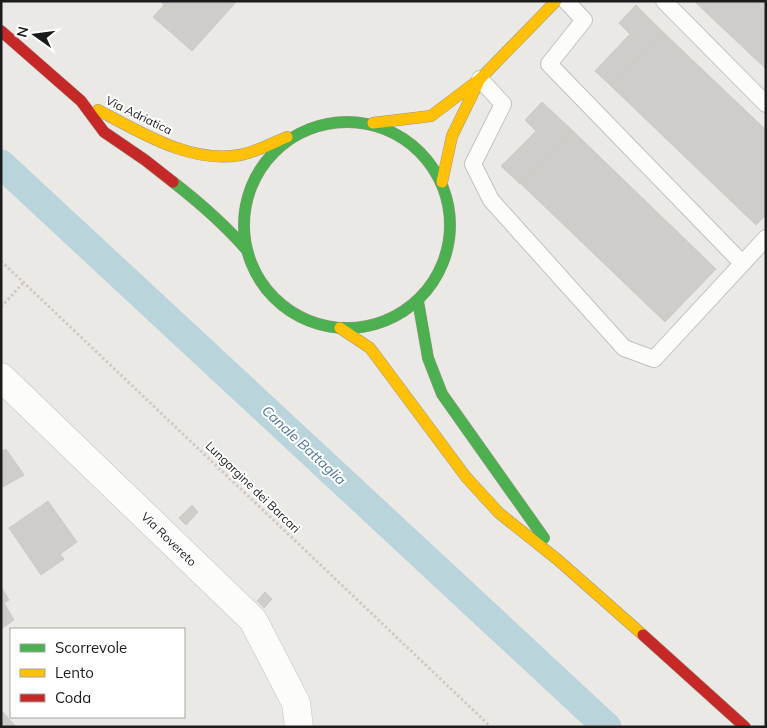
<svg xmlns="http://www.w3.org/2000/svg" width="767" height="728" font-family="Mulish,sans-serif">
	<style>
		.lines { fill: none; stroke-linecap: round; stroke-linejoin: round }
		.canal { stroke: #bad4dc; stroke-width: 29 }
		.building { fill: #cecdca; stroke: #cdcac6 }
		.lane-casing { stroke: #c1c1bf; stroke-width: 18 }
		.street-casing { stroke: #c1c1bf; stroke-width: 29 }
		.fast-casing { stroke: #9f9684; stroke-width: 12 }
		.slow-casing { stroke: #9f9684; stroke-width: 12 }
		.jam-casing { stroke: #9f9684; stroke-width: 12 }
		.path { stroke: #d4c8c6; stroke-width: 3; stroke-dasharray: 2.5 2.5; stroke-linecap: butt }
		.lane { stroke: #fcfcfb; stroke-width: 16 }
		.street { stroke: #fcfcfb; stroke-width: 28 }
		.fast { stroke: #4caf50; stroke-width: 11 }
		.slow { stroke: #ffc107; stroke-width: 11 }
		.jam { stroke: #c62828; stroke-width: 11 }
		.labels { text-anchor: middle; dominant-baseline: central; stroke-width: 4; stroke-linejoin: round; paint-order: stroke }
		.street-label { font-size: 12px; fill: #1c1c1c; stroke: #fff }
		.water-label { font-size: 14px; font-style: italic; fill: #5078a4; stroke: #fff }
	</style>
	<rect width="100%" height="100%" fill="#eae9e5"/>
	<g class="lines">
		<polyline class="canal" points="1,164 607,727"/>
	</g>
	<g class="building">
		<polygon points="160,1 237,1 192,51 153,17 164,5"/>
		<polygon points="694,1 766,1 766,69"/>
		<polygon points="636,5 663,32 611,86 595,71 630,34 619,23"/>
		<polygon points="663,32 766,130 766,215 756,225 611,86"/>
		<polygon points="542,102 572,130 520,184 501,166 536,131 525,120"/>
		<polygon points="572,130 716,269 665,322 520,183"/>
		<polygon points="6,449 24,475 1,488 1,452"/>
		<polygon points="48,501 77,542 60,554 64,559 41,575 9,528"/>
		<polygon points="192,505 198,512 186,525 179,518"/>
		<polygon points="1,587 9,600 4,603 14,620 1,629"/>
		<polygon points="265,592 272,599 264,608 257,601"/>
		<polygon points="1,710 16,727 4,727 1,724"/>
	</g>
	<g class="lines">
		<g class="lane-casing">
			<g id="lane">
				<polyline points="566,1 584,20 549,64 742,263"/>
				<polyline points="664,1 766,104"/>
				<polyline points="480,79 503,104 473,164 491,200 624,348 654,359 766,238"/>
			</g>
		</g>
		<g class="street-casing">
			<polyline id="street" points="1,377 253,620 296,703 299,727"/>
		</g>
		<g class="fast-casing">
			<g id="fast">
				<circle cx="347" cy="225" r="103"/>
				<path d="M173,182C200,203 224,224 246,249"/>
				<polyline points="418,301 428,358 442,394 544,538"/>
			</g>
		</g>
		<g class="slow-casing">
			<g id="slow">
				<path d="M98,110C140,132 190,164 240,155C256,152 272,143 287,137"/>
				<polyline points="373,123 431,116 480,79 556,1"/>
				<polyline points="442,182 452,136 478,83"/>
				<polyline points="340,328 370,348 466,477 499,513 558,560 643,635"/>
			</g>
		</g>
		<g class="jam-casing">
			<g id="jam">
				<polyline points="1,31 81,101 104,132 145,160 173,182"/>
				<polyline points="643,635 745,727"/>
			</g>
		</g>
		<g class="path">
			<polyline points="1,261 491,727"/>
			<polyline points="1,307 24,282"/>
		</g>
		<use href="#lane" class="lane"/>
		<use href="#street" class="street"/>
		<use href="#fast" class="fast"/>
		<use href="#slow" class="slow"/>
		<use href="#jam" class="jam"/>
	</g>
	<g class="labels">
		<g class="street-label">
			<text transform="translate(139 115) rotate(26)">Via Adriatica</text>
			<text transform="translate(253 487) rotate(44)">Lungargine dei Barcari</text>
			<text transform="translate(169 539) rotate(44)">Via Rovereto</text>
		</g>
		<g class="water-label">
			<text transform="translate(304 445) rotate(43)">Canale Battaglia</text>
		</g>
	</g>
	<rect width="767" height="728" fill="none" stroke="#1c1c1c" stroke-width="5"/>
	<rect x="10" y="628" width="175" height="90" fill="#ffffff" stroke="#a4a4a4"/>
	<rect x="20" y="644" width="25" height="8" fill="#4caf50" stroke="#a4a4a4"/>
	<text x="55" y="653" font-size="15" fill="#1c1c1c">Scorrevole</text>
	<rect x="20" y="669" width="25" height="8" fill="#ffc107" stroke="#a4a4a4"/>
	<text x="55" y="678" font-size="15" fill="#1c1c1c">Lento</text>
	<rect x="20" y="694" width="25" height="8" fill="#c62828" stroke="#a4a4a4"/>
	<text x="55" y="703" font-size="15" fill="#1c1c1c">Coda</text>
	<g transform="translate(35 35) rotate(284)" stroke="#ffffff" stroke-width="4" paint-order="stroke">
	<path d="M0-4L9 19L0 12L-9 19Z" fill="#1c1c1c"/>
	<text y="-8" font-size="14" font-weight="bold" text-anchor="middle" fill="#1c1c1c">N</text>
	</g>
</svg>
